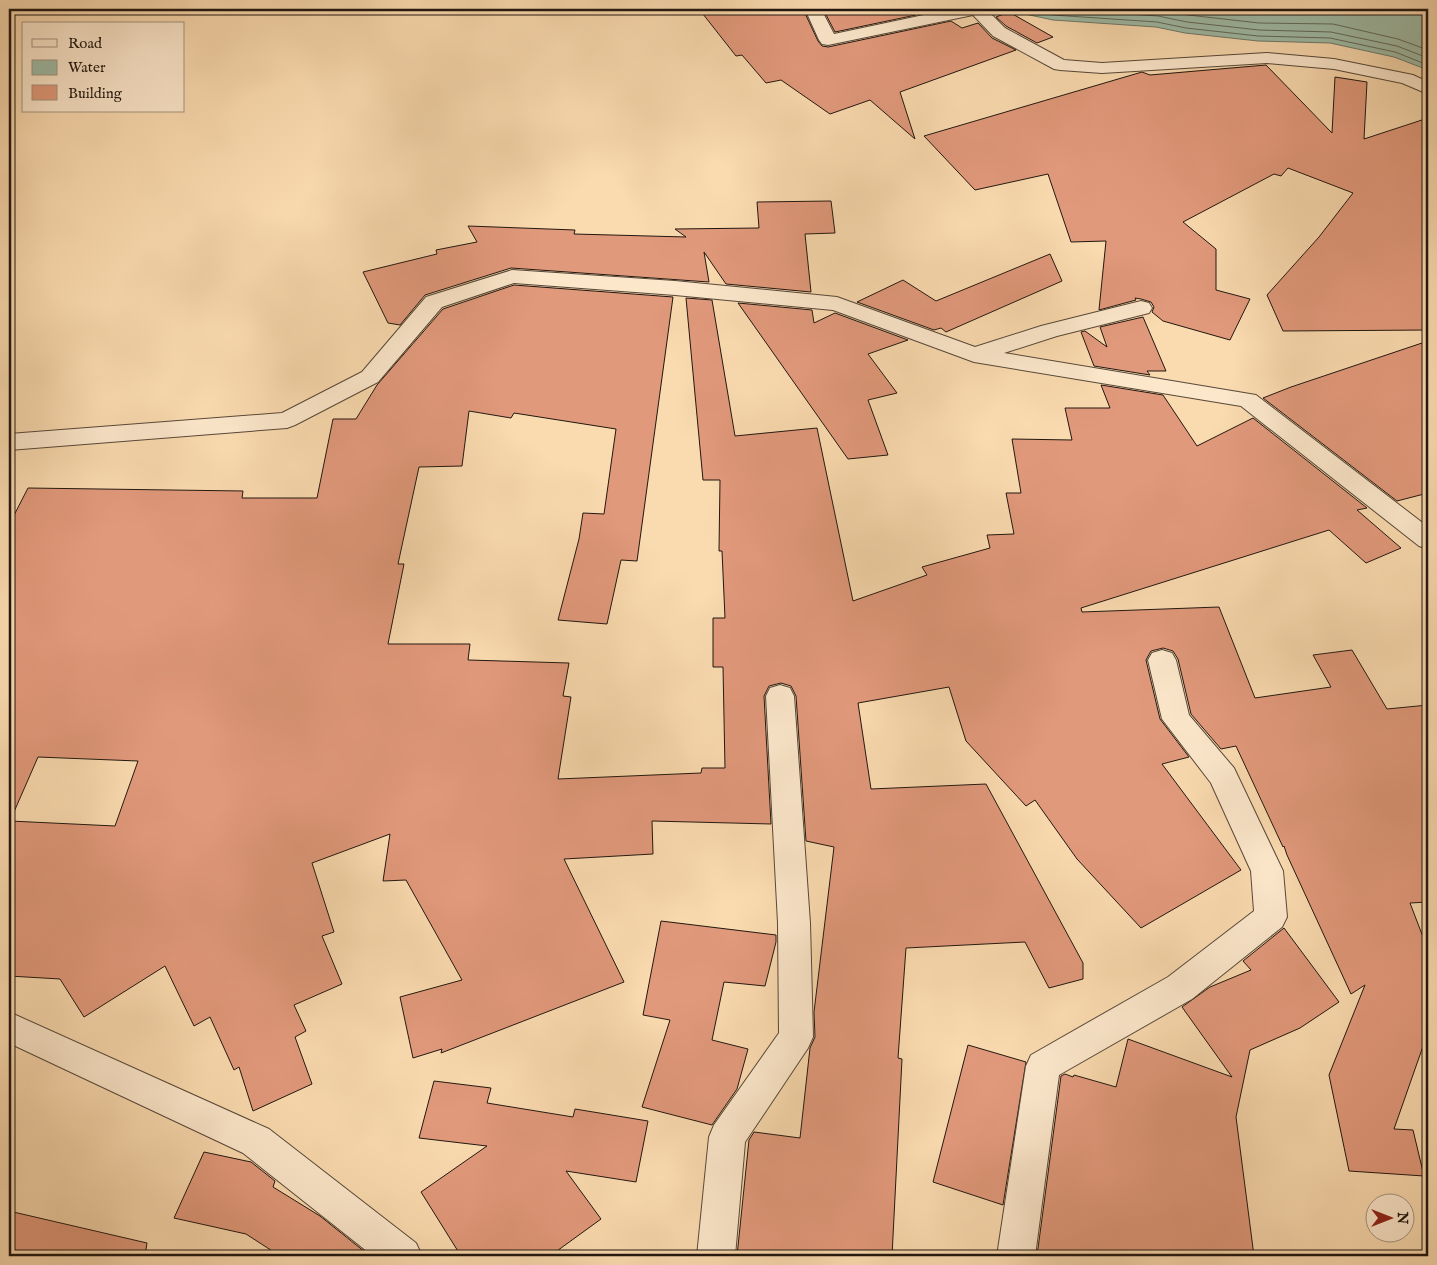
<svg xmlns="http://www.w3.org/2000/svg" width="1437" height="1265" font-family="'IM FELL English',serif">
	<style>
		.water { fill: #9fbba6; stroke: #6d796a }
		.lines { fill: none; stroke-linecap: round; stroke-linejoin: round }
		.shore { stroke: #60695b; stroke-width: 1 }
		.building { fill: #e1997b; stroke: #211710; fill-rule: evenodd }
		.minor-casing { stroke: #574838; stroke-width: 2 }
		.minor { fill: #fce7cb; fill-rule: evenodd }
	</style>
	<rect width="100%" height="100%" fill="#fadaaf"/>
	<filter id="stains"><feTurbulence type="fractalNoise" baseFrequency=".004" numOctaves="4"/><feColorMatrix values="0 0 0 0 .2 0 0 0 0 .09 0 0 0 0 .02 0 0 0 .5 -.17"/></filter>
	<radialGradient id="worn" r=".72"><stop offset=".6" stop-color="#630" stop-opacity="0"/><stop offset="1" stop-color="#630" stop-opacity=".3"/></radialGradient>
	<polygon class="water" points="1014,9 1428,9 1428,70 1394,57 1330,43 1258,41 1185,33 1156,27 1053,20 1025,14"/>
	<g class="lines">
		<g class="shore">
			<polyline points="1026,9 1053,15 1157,22 1186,28 1258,36 1330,38 1395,52 1428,65"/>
			<polyline points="1054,9 1158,16 1187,22 1259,30 1331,32 1397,46 1428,58"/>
			<polyline points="1161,9 1188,15 1259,23 1333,24 1398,39 1428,50"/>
		</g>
	</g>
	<g class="building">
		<polygon points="699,9 803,9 818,41 822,46 828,47 951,21 962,28 978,23 992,38 1016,50 900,92 915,139 870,100 830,114 781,80 766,83 742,55 736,56"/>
		<polygon points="823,9 916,9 916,15 835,32"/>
		<polygon points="1009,12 1053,37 1037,43 1006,26 996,17"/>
		<polygon points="1266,65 1332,133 1335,77 1367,82 1364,139 1428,118 1428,330 1283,331 1267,295 1319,237 1353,193 1288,168 1281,176 1274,174 1183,222 1216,249 1216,290 1250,299 1230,340 1163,321 1152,312 1154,307 1151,302 1141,299 1135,298 1136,300 1099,310 1106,241 1071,242 1048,174 975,190 924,136 1142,72 1150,75"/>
		<polygon points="831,201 835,233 805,234 811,292 726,284 704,252 709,282 511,268 425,295 400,325 388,323 363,272 437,254 436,250 477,242 468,226 575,230 574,234 686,237 675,229 759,228 757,202"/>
		<polygon points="1050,254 1062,281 946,332 941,328 934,330 857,302 903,280 936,301"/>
		<path d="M514,285L673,297L637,561L621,560L607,624L558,620L579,539L583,513L604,514L616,429L514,413L511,418L469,411L462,466L419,467L398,564H404L388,644H470L468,660L569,663L563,696L571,697L558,779L701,773L702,768H725L723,667H713V618H725L722,551H719L720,480H703L686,298L712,300L735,436L817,428L853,601L927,575L922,567L990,548L987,535L1014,534L1006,493H1021L1012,439L1072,440L1065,408H1110L1101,385L1163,395L1197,446L1253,418L1367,508L1357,510L1401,548L1366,563L1329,530L1081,608L1082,612L1219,607L1255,698L1331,687L1313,655L1352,650L1387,709L1428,705V902L1410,903L1428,950V1032L1394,1129L1413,1130L1424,1176L1349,1171L1329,1075L1365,985L1351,994L1287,855L1284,846L1283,847L1236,746L1221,749L1191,714L1178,659L1173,651L1163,648L1151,651L1146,660L1160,719L1189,757L1162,764L1241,870L1141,928L1077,859L1035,800L1026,806L966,741L949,687L858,703L871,789L986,784L1083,963V979L1049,988L1025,942L906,948L898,1058L902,1059L892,1256H737L749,1140L754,1132L800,1138L810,1048L815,1037L814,1012L834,847L806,841L796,696L791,686L781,683L769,686L764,696L771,824L652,821L653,854L564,859L624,982L441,1053L442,1049L413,1058L400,997L462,980L406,880L383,881L390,834L312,863L334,932L322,936L342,984L294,1005L306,1031L295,1037L312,1084L253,1111L239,1067L234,1070L210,1017L194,1026L165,966L84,1017L60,979L9,976V525L28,488L243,491L242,498H317L333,419H356L377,385L443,309ZM38,757L138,761L115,826L10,821Z"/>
		<polygon points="738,303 812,310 814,323 835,313 908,340 868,354 897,393 868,400 888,455 848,459"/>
		<polygon points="1143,317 1166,371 1147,371 1150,375 1094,366 1081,332 1085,331 1107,347 1100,327"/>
		<polygon points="1428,341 1428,493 1397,501 1263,398 1291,387"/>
		<polygon points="661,921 776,935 776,942 765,986 724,982 712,1040 748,1049 737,1089 712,1125 642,1107 670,1020 643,1015"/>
		<polygon points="1284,928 1339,1002 1300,1028 1250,1050 1236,1117 1254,1256 1037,1256 1061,1076 1065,1074 1073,1077 1074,1075 1116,1087 1128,1039 1232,1077 1182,1007 1210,987 1251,970 1243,961"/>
		<polygon points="968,1045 1026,1062 1003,1205 933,1182"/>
		<polygon points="434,1081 491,1088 487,1103 573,1117 575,1109 648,1121 636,1182 566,1171 601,1219 550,1256 461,1256 421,1192 487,1146 419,1138"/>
		<polygon points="204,1152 251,1162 275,1181 273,1187 320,1216 370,1256 280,1256 246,1234 174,1218"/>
		<polygon points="9,1211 147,1243 145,1256 9,1256"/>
	</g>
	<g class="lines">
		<g class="minor-casing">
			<g id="minor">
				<polygon points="805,9 821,9 834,34 952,9 986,9 1005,28 1064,60 1102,63 1267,53 1334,59 1413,75 1428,82 1428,94 1402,83 1334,69 1267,63 1102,73 1060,70 1054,69 993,36 973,15 828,45 822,44 819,40"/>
				<polygon points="512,270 675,281 837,297 975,347 1041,326 1141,301 1149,303 1152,308 1149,313 1057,336 1004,353 1256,395 1428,527 1428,549 1419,546 1241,406 974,362 833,310 675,295 514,283 442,307 378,382 295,425 287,428 9,450 9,434 282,413 362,372 426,297"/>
				<polygon points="1162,650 1172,653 1176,660 1189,715 1234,768 1283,871 1287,917 1282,927 1192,999 1059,1075 1035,1256 997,1256 1026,1066 1031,1055 1168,977 1254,911 1251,871 1211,783 1162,719 1148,660 1152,653"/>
				<polygon points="780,685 790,688 794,696 810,923 813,1037 808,1048 745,1142 735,1256 697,1256 709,1137 714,1125 779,1033 778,923 766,696 770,688"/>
				<polygon points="9,1012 269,1129 416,1243 422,1256 373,1256 243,1153 9,1043"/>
			</g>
		</g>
		<use href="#minor" class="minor"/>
	</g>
	<rect width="1437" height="1265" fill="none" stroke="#fadaaf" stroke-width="30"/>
	<rect x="10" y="10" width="1417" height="1245" fill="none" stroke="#211710" stroke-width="2.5"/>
	<rect x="15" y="15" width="1407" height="1235" fill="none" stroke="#211710"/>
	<rect x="22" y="22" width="162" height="90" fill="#fce7cb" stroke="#a49480"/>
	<rect x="32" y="39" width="25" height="8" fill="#fce7cb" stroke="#a49480"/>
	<text x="68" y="48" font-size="15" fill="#211710">Road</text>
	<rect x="32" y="60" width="25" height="15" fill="#9fbba6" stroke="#a49480"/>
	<text x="68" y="72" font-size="15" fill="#211710">Water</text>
	<rect x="32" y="85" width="25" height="15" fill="#e1997b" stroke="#a49480"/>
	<text x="68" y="98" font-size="15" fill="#211710">Building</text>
	<g transform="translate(1390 1218) rotate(90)"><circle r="24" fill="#fce7cb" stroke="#a49480"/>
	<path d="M0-4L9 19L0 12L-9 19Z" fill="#8f2418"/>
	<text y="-8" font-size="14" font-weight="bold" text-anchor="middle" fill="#211710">N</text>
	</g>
	<rect width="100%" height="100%" filter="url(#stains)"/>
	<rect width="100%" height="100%" fill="url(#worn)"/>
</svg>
